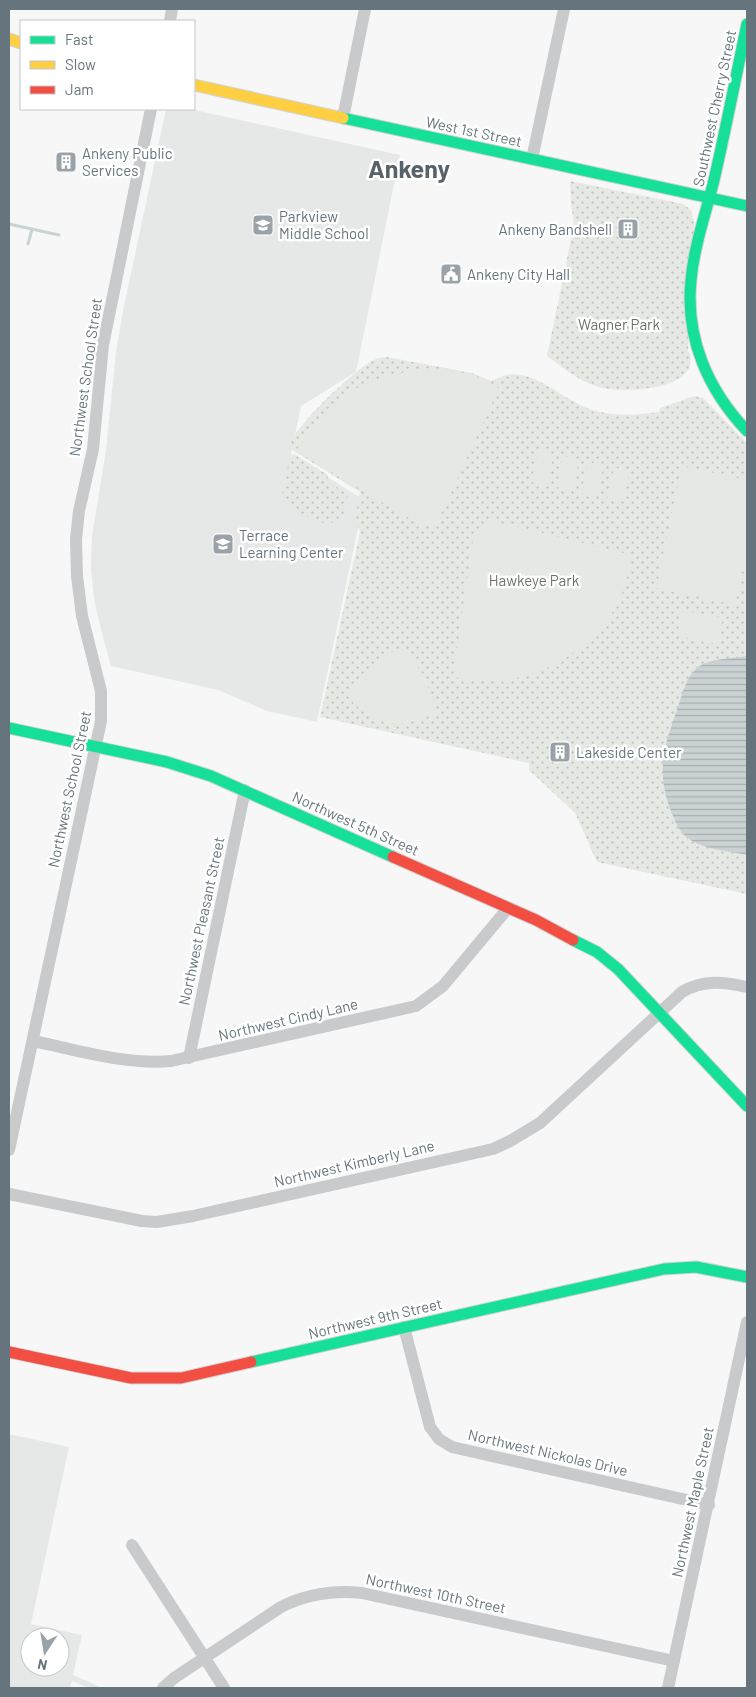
<svg xmlns="http://www.w3.org/2000/svg" width="756" height="1697" font-family="Barlow,sans-serif">
	<style>
		.built { fill: #e6e7e7; fill-rule: evenodd }
		.green { fill: url(#green-dots) }
		.pitch { fill: #e6e8e4 }
		.water { fill: url(#water-rules) }
		.lines { fill: none; stroke-linecap: round; stroke-linejoin: round }
		.stream { stroke: #cad2d4; stroke-width: 3 }
		.fast-casing { stroke: #d2d3d4; stroke-width: 13 }
		.slow-casing { stroke: #d2d3d4; stroke-width: 13 }
		.jam-casing { stroke: #d2d3d4; stroke-width: 13 }
		.street { stroke: #c8cacb; stroke-width: 12 }
		.fast { stroke: #16e098; stroke-width: 11 }
		.slow { stroke: #ffcf43; stroke-width: 11 }
		.jam { stroke: #f24e42; stroke-width: 11 }
		.labels { text-anchor: middle; dominant-baseline: central; stroke-width: 5; stroke-linejoin: round; paint-order: stroke }
		.street-label { font-size: 15px; fill: #66757d; stroke: #fff }
		.poi-label { font-size: 15px; fill: #66757d; stroke: #fff; text-anchor: start }
		.park-label { font-size: 15px; fill: #697665; stroke: #fff }
		.town-label { font-size: 25px; font-weight: bold; fill: #586369; stroke: #fff }
	</style>
	<defs>
		<pattern id="green-dots" width="8" height="8" patternUnits="userSpaceOnUse" patternTransform="scale(1.25)"><rect width="8" height="8" fill="#e6e8e4"/><path d="M2 2h.1M6 6h.1" fill="none" stroke="#bec1be" stroke-width="1.8" stroke-linecap="round"/></pattern>
		<pattern id="water-rules" width="6" height="5" patternUnits="userSpaceOnUse" patternTransform="scale(1.25)"><rect width="6" height="5" fill="#cad2d4"/><path d="M0 2.5h6" fill="none" stroke="#a8afb1"/></pattern>
	</defs>
	<rect width="100%" height="100%" fill="#f7f7f7"/>
	<g class="built">
		<polygon points="166,109 190,109 400,155 356,372 301,406 291,454 364,500 317,722 267,711 218,690 111,666 101,630 94,599 91,568 92,536 106,450 116,352 124,306"/>
		<path d="M9,1434L69,1447L31,1624L82,1635L73,1675L103,1688H88L72,1681L70,1688H9ZM30,1637H60V1667H30Z"/>
	</g>
	<g class="green">
		<path d="M570,181L683,204L691,210L694,222L688,350C690,354 692,360 690,365C684,391 617,394 596,386C577,380 562,367 547,356L574,225L571,203Z"/>
		<path d="M387,357L472,373L491,381C497,379 506,374 513,374C542,375 563,400 590,409C612,417 636,415 659,412L660,408L694,396L703,398L747,443V894L597,862L575,813L529,770V763L320,717L360,532L355,518L360,492L289,448V445C296,426 356,367 376,359C379,358 383,357 387,357Z"/>
		<polygon points="294,454 328,475 327,481 348,494 343,517 327,525 313,517 301,517 281,500 289,461"/>
	</g>
	<g class="pitch">
		<path d="M425,368L471,374L499,388L437,523L424,527L296,451C331,394 360,380 425,368Z"/>
		<polygon points="538,450 554,454 547,485 531,482"/>
		<polygon points="563,456 579,459 573,491 556,487"/>
		<polygon points="588,462 604,465 597,497 581,493"/>
		<polygon points="682,466 747,480 747,550 735,605 656,588"/>
		<polygon points="614,467 630,471 623,502 607,499"/>
		<path d="M489,520L632,555C629,566 628,578 624,588C609,631 568,664 525,676C502,683 476,680 453,677L474,532Z"/>
		<polygon points="682,610 723,618 718,644 677,636"/>
		<path d="M397,649L406,650L424,676L437,713C399,730 372,728 346,694L371,666Z"/>
	</g>
	<path class="water" d="M747,656V855C727,851 698,849 683,834C676,826 673,815 669,806C656,766 665,745 678,707C682,695 686,678 696,669C707,658 732,659 747,656Z"/>
	<g class="lines">
		<g class="stream">
			<polyline points="9,224 59,235"/>
			<polyline points="28,244 32,229"/>
		</g>
		<g class="fast-casing">
			<g id="fast">
				<path d="M747,24C736,76 726,128 714,180C706,213 694,246 691,280C685,338 708,390 747,431"/>
				<polyline points="343,118 747,206"/>
				<polyline points="9,728 167,762 211,776 393,857"/>
				<polyline points="573,940 597,952 618,969 747,1106"/>
				<polyline points="251,1362 664,1269 696,1267 747,1277"/>
			</g>
		</g>
		<g class="slow-casing">
			<g id="slow">
				<polyline points="9,39 21,43"/>
				<polyline points="194,85 343,118"/>
			</g>
		</g>
		<g class="jam-casing">
			<g id="jam">
				<polyline points="393,857 536,920 573,940"/>
				<polyline points="9,1352 131,1378 181,1378 251,1362"/>
			</g>
		</g>
		<g class="street">
			<polyline points="170,21 172,9"/>
			<polyline points="343,118 365,9"/>
			<polyline points="532,159 564,9"/>
			<path d="M33,1041C78,1050 124,1065 171,1061L416,1006L443,986L508,908"/>
			<polyline points="189,1058 245,790"/>
			<polyline points="9,1150 101,721 101,691 82,616 77,576 76,539 79,511 93,449 103,345 151,109"/>
			<path d="M9,1194L142,1221L157,1222L193,1216L493,1149L510,1141L540,1123L682,992C704,979 724,982 747,987"/>
			<polyline points="404,1327 430,1427 439,1439 452,1447 709,1505"/>
			<polyline points="132,1545 224,1688"/>
			<path d="M163,1688L174,1678L281,1607C307,1594 333,1590 362,1593L674,1661"/>
			<polyline points="668,1688 747,1322"/>
		</g>
		<use href="#fast" class="fast"/>
		<use href="#slow" class="slow"/>
		<use href="#jam" class="jam"/>
	</g>
	<defs>
		<g id="building-square" transform="scale(1.125)"><rect x="-9" y="-9" width="18" height="18" rx="4" fill="#99a2a8" stroke="#fff"/><path d="M-4-6H4V6H1V3H-1V6H-4ZM-2.5-4.3h1.7v1.8h-1.7ZM.8-4.3h1.7v1.8H.8ZM-2.5-1h1.7V.8h-1.7ZM.8-1h1.7V.8H.8Z" fill="#fff"/></g>
		<g id="school-square" transform="scale(1.125)"><rect x="-9" y="-9" width="18" height="18" rx="4" fill="#99a2a8" stroke="#fff"/><path d="M0-5L7-2L0 1L-7-2ZM-4 1L0 2.5L4 1V4Q0 6-4 4Z" fill="#fff"/></g>
		<g id="civic-square" transform="scale(1.125)"><rect x="-9" y="-9" width="18" height="18" rx="4" fill="#99a2a8" stroke="#fff"/><path d="M-.6-6.5H3V-4.5H.6V-3L4-1V1h2V6H-6V1h2V-1L-.6-3ZM-1.2 2.5V6h2.4V2.5Z" fill="#fff"/></g>
	</defs>
	<g fill-rule="evenodd">
		<use href="#building-square" x="66" y="162"/>
		<use href="#school-square" x="263" y="225"/>
		<use href="#building-square" x="628" y="229"/>
		<use href="#civic-square" x="451" y="274"/>
		<use href="#school-square" x="223" y="544"/>
		<use href="#building-square" x="560" y="752"/>
	</g>
	<g class="labels">
		<g class="street-label">
			<text transform="translate(714 108) rotate(-78)">Southwest Cherry Street</text>
			<text transform="translate(474 131) rotate(12)">West 1st Street</text>
			<text transform="translate(85 377) rotate(-82)">Northwest School Street</text>
			<text transform="translate(69 789) rotate(-78)">Northwest School Street</text>
			<text transform="translate(356 823) rotate(24)">Northwest 5th Street</text>
			<text transform="translate(201 921) rotate(-78)">Northwest Pleasant Street</text>
			<text transform="translate(288 1019) rotate(-13)">Northwest Cindy Lane</text>
			<text transform="translate(354 1163) rotate(-13)">Northwest Kimberly Lane</text>
			<text transform="translate(375 1318) rotate(-13)">Northwest 9th Street</text>
			<text transform="translate(548 1452) rotate(13)">Northwest Nickolas Drive</text>
			<text transform="translate(692 1502) rotate(-78)">Northwest Maple Street</text>
			<text transform="translate(436 1593) rotate(12)">Northwest 10th Street</text>
		</g>
		<g class="poi-label">
			<text x="82" y="153">Ankeny Public<tspan x="82" dy="17">Services</tspan></text>
			<text x="279" y="216">Parkview<tspan x="279" dy="17">Middle School</tspan></text>
			<text x="612" y="229" text-anchor="end">Ankeny Bandshell</text>
			<text x="467" y="274">Ankeny City Hall</text>
			<text x="239" y="535">Terrace<tspan x="239" dy="17">Learning Center</tspan></text>
			<text x="576" y="752">Lakeside Center</text>
		</g>
		<g class="park-label">
			<text x="619" y="324">Wagner Park</text>
			<text x="534" y="580">Hawkeye Park</text>
		</g>
		<g class="town-label">
			<text x="409" y="168">Ankeny</text>
		</g>
	</g>
	<rect width="756" height="1697" fill="none" stroke="#66757d" stroke-width="20"/>
	<rect x="20" y="20" width="175" height="90" fill="#ffffff" stroke="#c2c8cb"/>
	<rect x="30" y="36" width="25" height="8" fill="#16e098" stroke="#c2c8cb"/>
	<text x="65" y="45" font-size="15" fill="#66757d">Fast</text>
	<rect x="30" y="61" width="25" height="8" fill="#ffcf43" stroke="#c2c8cb"/>
	<text x="65" y="70" font-size="15" fill="#66757d">Slow</text>
	<rect x="30" y="86" width="25" height="8" fill="#f24e42" stroke="#c2c8cb"/>
	<text x="65" y="95" font-size="15" fill="#66757d">Jam</text>
	<g transform="translate(45 1652) rotate(192)"><circle r="24" fill="#ffffff" stroke="#c2c8cb"/>
	<path d="M0-4L9 19L0 12L-9 19Z" fill="#99a2a8"/>
	<text y="-8" font-size="14" font-weight="bold" text-anchor="middle" fill="#66757d">N</text>
	</g>
</svg>
